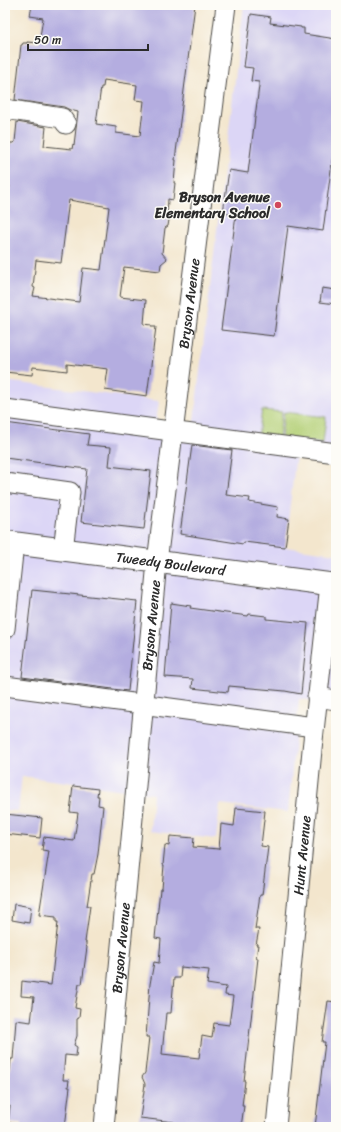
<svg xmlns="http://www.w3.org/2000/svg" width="341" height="1132" font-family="Sriracha,sans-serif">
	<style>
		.built { fill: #dcd6f6 }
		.green { fill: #b2cf75; stroke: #6e7d50 }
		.building { fill: #b4ade0; fill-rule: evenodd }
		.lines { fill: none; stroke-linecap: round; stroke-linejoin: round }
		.minor-casing { stroke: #494743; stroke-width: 21 }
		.major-casing { stroke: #494743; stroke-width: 24 }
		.minor { stroke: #fff; stroke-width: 19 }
		.major { stroke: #fff; stroke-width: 22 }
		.poi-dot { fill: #d1495b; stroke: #fdfcf7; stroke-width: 1.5 }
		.labels { text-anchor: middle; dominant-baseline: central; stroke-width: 3; stroke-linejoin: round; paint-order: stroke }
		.poi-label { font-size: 14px; font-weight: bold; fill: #2b2b2b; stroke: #fdfcf7; text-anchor: end }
		.street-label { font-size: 14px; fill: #2b2b2b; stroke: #fdfcf7 }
	</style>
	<rect width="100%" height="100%" fill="#fdfcf7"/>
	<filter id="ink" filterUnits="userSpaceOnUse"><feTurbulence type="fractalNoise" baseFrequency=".025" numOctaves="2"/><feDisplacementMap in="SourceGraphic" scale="8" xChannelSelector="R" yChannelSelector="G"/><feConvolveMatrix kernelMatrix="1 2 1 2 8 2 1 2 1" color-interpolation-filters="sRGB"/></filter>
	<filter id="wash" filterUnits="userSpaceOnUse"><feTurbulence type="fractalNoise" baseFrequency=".012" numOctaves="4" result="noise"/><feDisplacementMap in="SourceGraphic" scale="16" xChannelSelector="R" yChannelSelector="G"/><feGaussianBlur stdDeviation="0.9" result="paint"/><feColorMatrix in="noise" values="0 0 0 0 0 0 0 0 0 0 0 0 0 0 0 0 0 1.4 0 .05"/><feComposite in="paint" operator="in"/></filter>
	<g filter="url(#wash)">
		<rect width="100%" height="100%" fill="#f3e6cd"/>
		<g class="built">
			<polygon points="244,5 336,5 336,448 193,429"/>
			<polygon points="5,381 159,401 155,429 296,454 285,547 336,554 336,703 299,699 288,812 220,804 216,839 150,831 153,794 22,776 18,811 5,810"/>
		</g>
		<g class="green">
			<polygon points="262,410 282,412 279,438 258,436"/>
			<polygon points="284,412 326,417 323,443 281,438"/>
		</g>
		<g id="blocks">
			<g class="building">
				<path d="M32,5H74L91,8V7H98V5L114,7V5H117L150,9V5H195L175,160H176L174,183H175L173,200L168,199L167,217L169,220L168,226L165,228L162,253L167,259L161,264L160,271L124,267L120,297L146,300L144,324L152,325V327H156L147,396L105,390L108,369L67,364V371L33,367L32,375L5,372V232L8,207L6,203V199L10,186L5,185V184L10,143H14L15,142L17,122L46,127L44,146L72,149L73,144L74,145L78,112L70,110L64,107L15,100L21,45H22L23,43H27V42L39,43L43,18L30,16ZM104,80L137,85L135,100L144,101L140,136L116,133V127L96,124L101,87H103ZM69,200L109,207L101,270L83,268L79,302L33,296L35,288L33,287L36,260L61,263Z"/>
				<polygon points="251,14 271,17 270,23 301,27 301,28 304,28 304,34 336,39 336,131 323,231 288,226 274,336 221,330 236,215 223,213 229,170 248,173 259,86 259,82 251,81 253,68 244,67"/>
				<polygon points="322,288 336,290 336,304 320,302"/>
				<polygon points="5,423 89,434 87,445 111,447 109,466 151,471 144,529 81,522 87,469 5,458"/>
				<polygon points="192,445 232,450 226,495 250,498 249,502 278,507 277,517 289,519 285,547 244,542 243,544 180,534"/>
				<polygon points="32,590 137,601 128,691 22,677"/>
				<polygon points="171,603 191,606 190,608 248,616 249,614 266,616 266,619 308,623 301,694 285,691 229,686 228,692 192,688 193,679 165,677"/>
				<polygon points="73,786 98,789 97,796 99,796 98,805 103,806 98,854 94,874 92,874 87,906 90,906 85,942 86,942 86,946 87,947 82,984 79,984 75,1008 80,1009 79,1018 77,1019 77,1036 74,1045 77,1047 76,1056 65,1055 63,1080 69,1080 68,1087 70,1087 65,1127 21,1127 21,1124 8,1123 10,1106 6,1106 11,1059 13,1059 16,1020 31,1022 34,997 21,996 22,981 51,985 58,922 56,922 56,917 39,915 49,851 42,850 44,837 74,841 78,813 70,812"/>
				<path d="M236,808L265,811L261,846L268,847L262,895H260L255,929H259L256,945H258L256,958H258L244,1081H245L242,1106H244L241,1127H174V1122L140,1118L145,1084L142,1077L145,1073L149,1037H146L150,984L154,962L159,963L161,939L155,938L160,889H162L164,865H163L165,845L169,846L170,836L194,838L193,847L219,849L221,824L234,826ZM181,967L209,970L207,984L226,987L225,995L233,996L229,1025L214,1023L212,1038L202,1036L199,1058L162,1054L166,1013H171L174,978H180Z"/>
				<polygon points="5,814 42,818 40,838 5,834"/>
				<polygon points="14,904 31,907 29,923 12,920"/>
				<polygon points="328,1001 336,1002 336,1127 315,1127 325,1042 322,1042"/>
			</g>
		</g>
	</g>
	<g filter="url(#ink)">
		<use href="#blocks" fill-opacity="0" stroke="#494743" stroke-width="1"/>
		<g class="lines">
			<g class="minor-casing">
				<g id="minor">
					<polyline points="5,109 62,118 66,124"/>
					<polyline points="5,409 336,453"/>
					<polyline points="5,483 70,492 63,550"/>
					<polyline points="5,629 14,544"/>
					<polyline points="5,686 314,727"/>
					<polyline points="317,697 336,700"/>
					<path id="s1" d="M104,1127L157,562L226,5"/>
					<path id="s2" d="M276,1127L312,750L330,584"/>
				</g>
			</g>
			<g class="major-casing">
				<g id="major">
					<path id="s3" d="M5,542L336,585"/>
				</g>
			</g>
			<use href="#minor" class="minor"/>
			<use href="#major" class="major"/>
		</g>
	</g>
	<circle class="poi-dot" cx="278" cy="205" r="4"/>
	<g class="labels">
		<g class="poi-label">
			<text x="270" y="197">Bryson Avenue<tspan x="270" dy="16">Elementary School</tspan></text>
		</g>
		<g class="street-label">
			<text stroke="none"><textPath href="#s1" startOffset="828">Bryson Avenue</textPath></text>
			<text stroke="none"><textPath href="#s3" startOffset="167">Tweedy Boulevard</textPath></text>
			<text stroke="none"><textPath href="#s1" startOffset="504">Bryson Avenue</textPath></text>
			<text stroke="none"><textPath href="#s2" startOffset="273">Hunt Avenue</textPath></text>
			<text stroke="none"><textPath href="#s1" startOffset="180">Bryson Avenue</textPath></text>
		</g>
	</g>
	<rect width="341" height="1132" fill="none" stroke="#fdfcf7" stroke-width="20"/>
	<path d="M28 44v6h120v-6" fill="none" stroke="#2b2b2b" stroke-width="2"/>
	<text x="34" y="44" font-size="12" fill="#2b2b2b" stroke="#fdfcf7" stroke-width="3" paint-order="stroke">50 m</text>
</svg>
